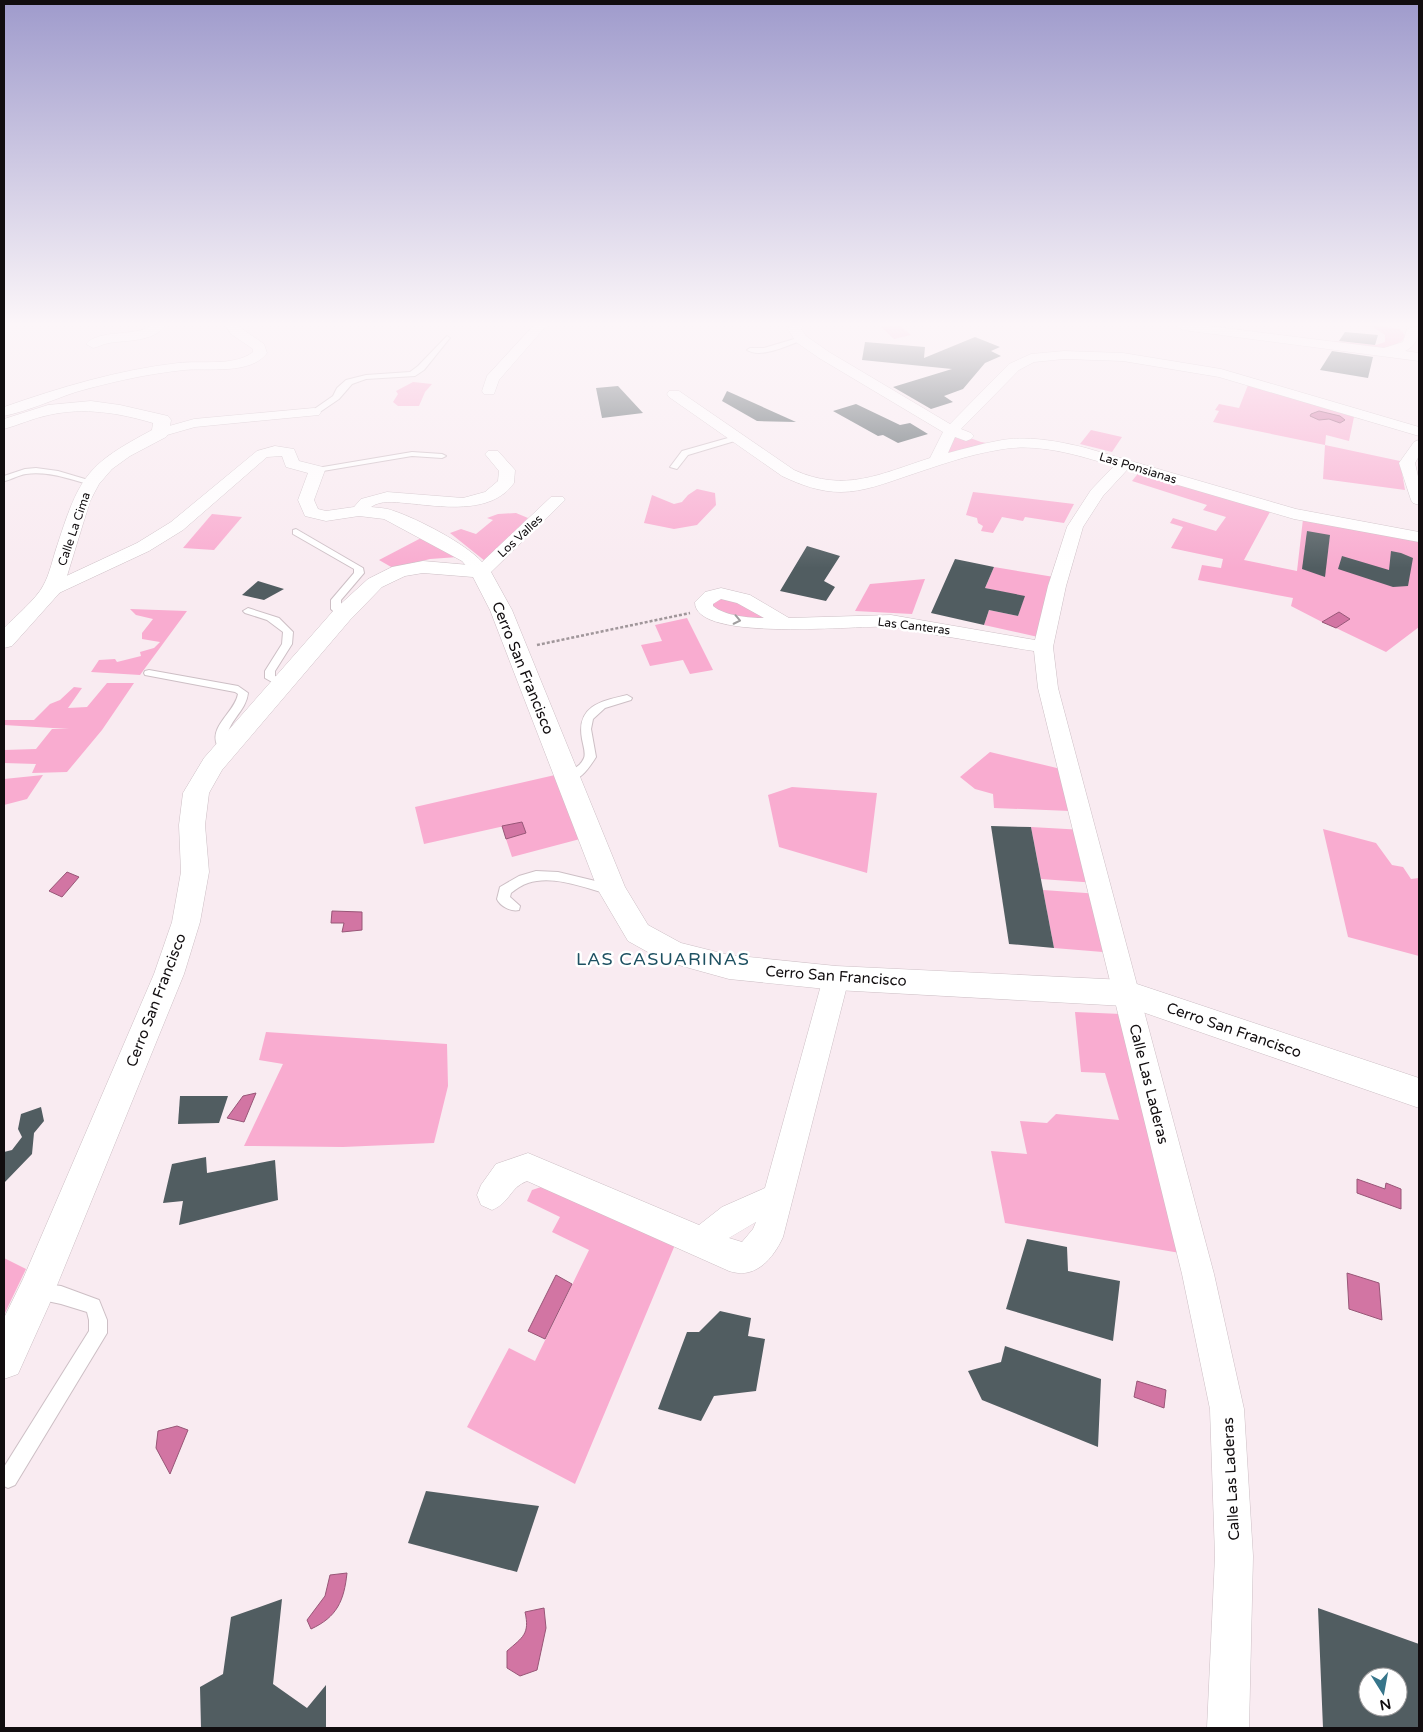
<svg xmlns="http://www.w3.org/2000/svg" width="1423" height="1732" font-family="'Varela Round',sans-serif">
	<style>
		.green { fill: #f9acd0 }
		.water { fill: #d275a3; stroke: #985677 }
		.building { fill: #515d61; fill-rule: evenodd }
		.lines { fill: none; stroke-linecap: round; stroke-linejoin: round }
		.lane-casing { stroke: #cdbfc5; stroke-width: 2 }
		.street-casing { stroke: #cdbfc5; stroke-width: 1 }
		.secondary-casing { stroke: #cdbfc5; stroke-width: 1 }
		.path { stroke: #a0969a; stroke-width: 2.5; stroke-dasharray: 3 2; stroke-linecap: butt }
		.lane { fill: #fff; fill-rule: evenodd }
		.street { fill: #fff; fill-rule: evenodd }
		.secondary { fill: #fff; fill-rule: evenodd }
		.oneway { stroke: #a09e9f }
		.labels { text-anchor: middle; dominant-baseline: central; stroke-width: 5; stroke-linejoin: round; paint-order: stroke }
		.far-street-label { font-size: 12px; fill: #110d0f; stroke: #fff }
		.street-label { font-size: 15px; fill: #110d0f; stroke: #fff }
		.quarter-label { font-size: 18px; letter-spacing: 1px; fill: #1e5162; stroke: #fff }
	</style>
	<rect width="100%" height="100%" fill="#f9ebf1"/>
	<g class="green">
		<polygon points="889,326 900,326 911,335 894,339 881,327"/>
		<polygon points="1360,326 1378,326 1400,329 1405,335 1402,341 1387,349 1333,344 1334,341 1376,345 1385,342 1385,335 1373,327"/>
		<polygon points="413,382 432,384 425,392 419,406 398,406 393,402 398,394 396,391"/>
		<polygon points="1248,385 1354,417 1349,441 1326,435 1325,445 1400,461 1405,490 1323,479 1325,445 1213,422 1219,411 1215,410 1219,404 1239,408"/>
		<polygon points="1091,430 1122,437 1112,452 1080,444"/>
		<polygon points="951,431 981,442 998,445 936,461"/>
		<polygon points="1140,471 1271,510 1244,560 1297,571 1303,519 1419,540 1419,627 1386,652 1336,628 1350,619 1339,612 1322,622 1291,606 1293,598 1198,580 1202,565 1221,568 1223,559 1171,548 1183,527 1170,523 1173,518 1216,531 1226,517 1203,510 1207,505 1132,481"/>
		<polygon points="697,489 715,493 716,505 697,525 674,529 644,523 652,495 674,504 682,502 688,495"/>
		<polygon points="973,492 1074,504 1064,523 1025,517 1023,521 1002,517 993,533 981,531 983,526 978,523 977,518 966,515"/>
		<polygon points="516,513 528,518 485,561 450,533 461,529 476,534 493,520 487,518 498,514"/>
		<polygon points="212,514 242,517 214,550 183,548"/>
		<polygon points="423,537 458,557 430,559 393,568 379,560"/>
		<polygon points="994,567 1054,577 1038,637 984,625 989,610 1018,616 1024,597 985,588"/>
		<polygon points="925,579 912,614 855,611 870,584"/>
		<polygon points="723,592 783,622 735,620 704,602"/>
		<polygon points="130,609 187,611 140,675 91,672 99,660 115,659 117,662 141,656 140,652 154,648 160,642 142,639 142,633 153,619 136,615"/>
		<polygon points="687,618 713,670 690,674 683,660 650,666 641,645 662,641 655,625"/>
		<polygon points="107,683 134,683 102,730 67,772 32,773 36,764 4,763 4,750 36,749 52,729 69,729 4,725 4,720 34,720 50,704 60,700 74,687 82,688 68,708 87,707"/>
		<polygon points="990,752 1061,769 1070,811 994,808 993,794 975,789 960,777"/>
		<polygon points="43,775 27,799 4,805 4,779"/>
		<polygon points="555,775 580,839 512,857 506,839 526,833 522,822 424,844 415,807"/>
		<polygon points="792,787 877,793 867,873 779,847 768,795"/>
		<polygon points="1031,827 1084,830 1097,883 1041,879"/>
		<polygon points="1323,829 1376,843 1392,865 1403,867 1411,879 1419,878 1419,956 1348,937"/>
		<polygon points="1043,890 1100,894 1115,953 1054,948"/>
		<polygon points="1075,1012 1121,1014 1180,1253 1005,1223 991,1151 1027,1154 1020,1121 1047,1123 1056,1114 1119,1120 1105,1073 1081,1072"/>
		<polygon points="266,1032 447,1044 448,1086 434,1143 343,1147 244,1146 283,1064 259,1060"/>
		<polygon points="547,1185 677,1240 575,1484 467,1427 509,1348 535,1361 589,1250 552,1232 560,1217 527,1201 532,1190"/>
		<polygon points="4,1258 26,1269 4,1315"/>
	</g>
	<g class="water">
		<polygon points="1319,411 1340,416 1345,420 1340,423 1329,419 1319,420 1310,416 1311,414"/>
		<polygon points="1339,612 1350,619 1336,628 1322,622"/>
		<polygon points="522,822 526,833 506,839 502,826"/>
		<polygon points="67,872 79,877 62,897 49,891"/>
		<polygon points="332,911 362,912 362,930 342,932 344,923 331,923"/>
		<polygon points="256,1093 244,1122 227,1118 243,1096"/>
		<polygon points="1357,1179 1385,1189 1386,1183 1401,1189 1401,1209 1357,1193"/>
		<polygon points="1347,1273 1379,1283 1382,1320 1349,1309"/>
		<polygon points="556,1275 572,1284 545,1339 528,1331"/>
		<polygon points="1137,1381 1166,1390 1164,1408 1134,1397"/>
		<polygon points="177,1426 188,1430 170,1474 156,1448 158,1431"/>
		<path d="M347,1573C344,1601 337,1617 311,1629L307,1620L325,1596L330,1575Z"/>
		<path d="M544,1608L546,1628L537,1670L520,1676L507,1668V1651C523,1637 530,1634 525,1612Z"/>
	</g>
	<g class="building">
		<polygon points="1345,332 1378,335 1375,345 1339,341"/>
		<polygon points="975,337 1000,347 991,351 1001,356 985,363 963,389 944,396 953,402 931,409 893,387 952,369 862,360 865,342 925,347 924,358"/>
		<polygon points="1332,351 1373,357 1368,378 1320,370"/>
		<polygon points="618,386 643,413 602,418 596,388"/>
		<polygon points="727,391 796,422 757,421 722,401"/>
		<polygon points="856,404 900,425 910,423 928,434 898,443 883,435 878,436 833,411"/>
		<polygon points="1307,531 1330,535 1325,577 1302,569"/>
		<polygon points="807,546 840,556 824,581 835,587 826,601 780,591"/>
		<polygon points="1391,551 1401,553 1413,558 1408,586 1393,587 1338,569 1342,556 1389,570"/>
		<polygon points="955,559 994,567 985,588 1025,596 1018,616 989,610 984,625 931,613"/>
		<polygon points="258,581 284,589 264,600 242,595"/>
		<polygon points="991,826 1031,827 1054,948 1009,944"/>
		<polygon points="180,1096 228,1096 219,1123 178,1124"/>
		<polygon points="41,1107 44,1121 34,1133 32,1154 4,1183 4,1152 12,1150 22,1137 18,1129 21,1114"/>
		<polygon points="206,1157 207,1173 275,1160 278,1200 179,1225 183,1201 163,1203 172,1164"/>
		<polygon points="1027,1239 1067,1247 1068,1271 1120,1281 1113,1341 1006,1309"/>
		<polygon points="720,1311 751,1318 748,1336 765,1339 756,1391 714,1396 701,1421 658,1409 687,1332 699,1332"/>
		<polygon points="1005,1346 1101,1379 1098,1447 982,1400 968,1371 1001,1362"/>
		<polygon points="426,1491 539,1506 517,1572 408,1543"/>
		<polygon points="282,1599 273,1684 307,1708 326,1685 326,1728 201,1728 200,1687 223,1674 231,1617"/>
		<path d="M1318,1608L1419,1644V1728H1323ZM1368,1677H1398V1707H1368Z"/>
	</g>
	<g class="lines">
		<g class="lane-casing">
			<g id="lane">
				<polygon points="447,336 450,338 449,339 424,370 415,376 366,379 352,384 339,399 317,414 310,412 333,396 337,388 346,380 366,375 410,372 418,366"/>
				<path d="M801,337L803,338V340C788,345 761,359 747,350L750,348H764Z"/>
				<polygon points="735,436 739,438 738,440 688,455 677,469 670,467 682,451"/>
				<polygon points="412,452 442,454 446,456 442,458 412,456 317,472 313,470 317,468"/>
				<path d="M36,468L58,471L95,482L91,485C70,479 48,471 26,474C18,475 11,480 4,481V476L25,469Z"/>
				<polygon points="296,529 363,568 364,573 341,600 341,608 347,615 345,617 339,617 331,609 331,600 354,573 354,569 293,534 293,530"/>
				<polygon points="248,608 279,618 293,632 292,644 275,671 275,676 288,684 287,686 279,686 265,678 265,671 282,644 283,632 267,620 245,613 243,611"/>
				<path d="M149,670L238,686L248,693C246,712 227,721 227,740L234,746L232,749L228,750L217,745C209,726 235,712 238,694L235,692L145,675L144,673L145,671Z"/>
				<path d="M627,695L632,698L631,700L605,708L593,719L591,729L596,757C589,768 578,785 563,781L561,778C567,769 579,770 584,758C586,753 583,745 582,739C576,706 601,701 627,695Z"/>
				<path d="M536,871L558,872L612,885L617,887L618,890L617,893L612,895C587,889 554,874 528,883C522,885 516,889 511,893L510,897L520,906L519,910C511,912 500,906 497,899L500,887L519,876Z"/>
				<polygon points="39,1283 61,1286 99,1300 107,1320 107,1333 15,1485 8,1488 4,1486 4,1467 89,1331 89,1320 87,1312 61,1304 33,1298 30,1292 33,1286"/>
			</g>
		</g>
		<g class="street-casing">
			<g id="street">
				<path d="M151,326H165C153,342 127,340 109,343C103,344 98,347 93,348L86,344C99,329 134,337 151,326Z"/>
				<path d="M226,326H238L264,344L267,353C251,375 208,368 184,370C147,374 111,382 76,392C52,400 28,411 4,416V407C61,387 118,370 178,363C201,360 234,367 253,352V349L231,334Z"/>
				<polygon points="533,326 546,326 499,380 494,394 484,394 482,391 487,376"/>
				<path d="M790,326H803L801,329L806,336L829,352L950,424L1009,364L1031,354L1064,351L1123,353L1221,369L1419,427V436L1219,377L1123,361L1064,359L1034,362L1019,370L961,429L971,433L974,436L971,439L966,441L955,437L948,453C964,449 980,444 997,441C1026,435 1058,441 1086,448L1296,509L1419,532V542L1294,519L1127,470L1103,496L1083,527L1066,586L1053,647L1058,688L1214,1274L1244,1409L1253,1556L1249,1728H1207L1215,1556L1210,1409L1182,1274L1038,688L1034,651C1001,646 969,640 937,635C922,632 907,628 892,627C862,624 694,644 695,602L705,592L721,588L750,595L789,618L891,615L1035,640L1048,586L1067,527L1091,490L1114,466C1077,455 1037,442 998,450C967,455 937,466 907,476C886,483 863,492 841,492C820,492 801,485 782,476L669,397L667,394L669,391H679L794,470C845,493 880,474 930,458L943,432L819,358L796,342L788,329ZM721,599L737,603L764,618C749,618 725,616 713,606V604Z"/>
				<path d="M1177,326H1209L1384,348L1403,342L1407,329L1419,326C1419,337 1416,346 1405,351L1419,353V361L1183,330Z"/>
				<polygon points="314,408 319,409 321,412 319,415 195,427 160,437 155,436 153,433 155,430 194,419"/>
				<polygon points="1419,440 1419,456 1415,463 1419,481 1419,505 1413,503 1411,500 1399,463 1414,442"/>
				<path d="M275,446L294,449L299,461L323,467L325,470L314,500L318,509L326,511L354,507L361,499L387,492L463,498L485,492L498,481L499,471L485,454L488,451H498L515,470L514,483C491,516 439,506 405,503C394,502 381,500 371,507C379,508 387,508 394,511C418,519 466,544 482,562L551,497H563L565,500L487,576L481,577L475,576L462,561L384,519L359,516L326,521L305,516L298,500L308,473L286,467L282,456L267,457L183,530L149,551L59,593L53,594L47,593L44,589L47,585L137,543L171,522L257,451Z"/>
				<path d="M836,967L845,970L849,978L783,1237C773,1259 755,1280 729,1271L527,1181C509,1188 511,1202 492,1210L481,1205L477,1195L481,1185L496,1164L528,1153L699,1225L722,1207L765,1188L823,978L827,970ZM756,1222L753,1229L742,1242L729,1238Z"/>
			</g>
		</g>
		<g class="secondary-casing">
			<g id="secondary">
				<path d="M91,401L120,405L168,416L171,420L169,433L166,437L130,456L112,469L99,484L90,501L63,589L12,646L4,648V628C14,618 37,598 43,586C50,574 53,557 58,543C80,475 88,464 152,430L153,423C119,413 84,407 49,415C33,418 19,425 4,429V419L48,405Z"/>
				<polygon points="423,561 481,566 488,568 491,572 512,610 625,887 648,925 681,943 729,955 836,966 1125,980 1419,1078 1419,1108 1125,1006 836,990 729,979 664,961 628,941 598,890 490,610 473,577 423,573 405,576 382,587 350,620 222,770 209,793 205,825 209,872 200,922 184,974 49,1305 18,1374 4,1379 4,1318 23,1279 154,974 172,922 181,872 179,825 183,793 204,758 334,610 368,579 392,567"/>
			</g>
		</g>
		<polyline class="path" points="537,645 690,613"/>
		<use href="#lane" class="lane"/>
		<use href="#street" class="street"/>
		<use href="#secondary" class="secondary"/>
	</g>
	<defs><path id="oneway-chevron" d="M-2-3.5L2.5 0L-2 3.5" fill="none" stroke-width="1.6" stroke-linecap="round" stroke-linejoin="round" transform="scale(1.25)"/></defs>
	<use class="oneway" href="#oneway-chevron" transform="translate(737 620) rotate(12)"/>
	<linearGradient id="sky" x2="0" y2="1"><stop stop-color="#9f9bcc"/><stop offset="0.57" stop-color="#fcf6f9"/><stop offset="1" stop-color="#fcf6f9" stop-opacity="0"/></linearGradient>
	<rect width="1423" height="568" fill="url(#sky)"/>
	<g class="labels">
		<g class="far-street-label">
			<text transform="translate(1138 468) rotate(17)">Las Ponsianas</text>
			<text transform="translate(74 529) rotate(-71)">Calle La Cima</text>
			<text transform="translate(520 536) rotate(-43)">Los Valles</text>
			<text transform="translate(914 626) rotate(7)">Las Canteras</text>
		</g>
		<g class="street-label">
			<text transform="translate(523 668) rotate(68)">Cerro San Francisco</text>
			<text transform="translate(836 976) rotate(4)">Cerro San Francisco</text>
			<text transform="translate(156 1000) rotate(-69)">Cerro San Francisco</text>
			<text transform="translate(1234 1030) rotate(19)">Cerro San Francisco</text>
			<text transform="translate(1149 1084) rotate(76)">Calle Las Laderas</text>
			<text transform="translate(1231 1479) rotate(-93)">Calle Las Laderas</text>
		</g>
		<g class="quarter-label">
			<text x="663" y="959">LAS CASUARINAS</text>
		</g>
	</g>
	<rect width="1423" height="1732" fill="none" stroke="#110d0f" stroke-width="10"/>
	<g transform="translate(1383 1692) rotate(169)"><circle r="24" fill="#ffffff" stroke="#a09e9f"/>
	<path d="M0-4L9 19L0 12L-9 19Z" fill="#36758a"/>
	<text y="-8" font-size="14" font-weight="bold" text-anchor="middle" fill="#110d0f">N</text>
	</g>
</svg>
